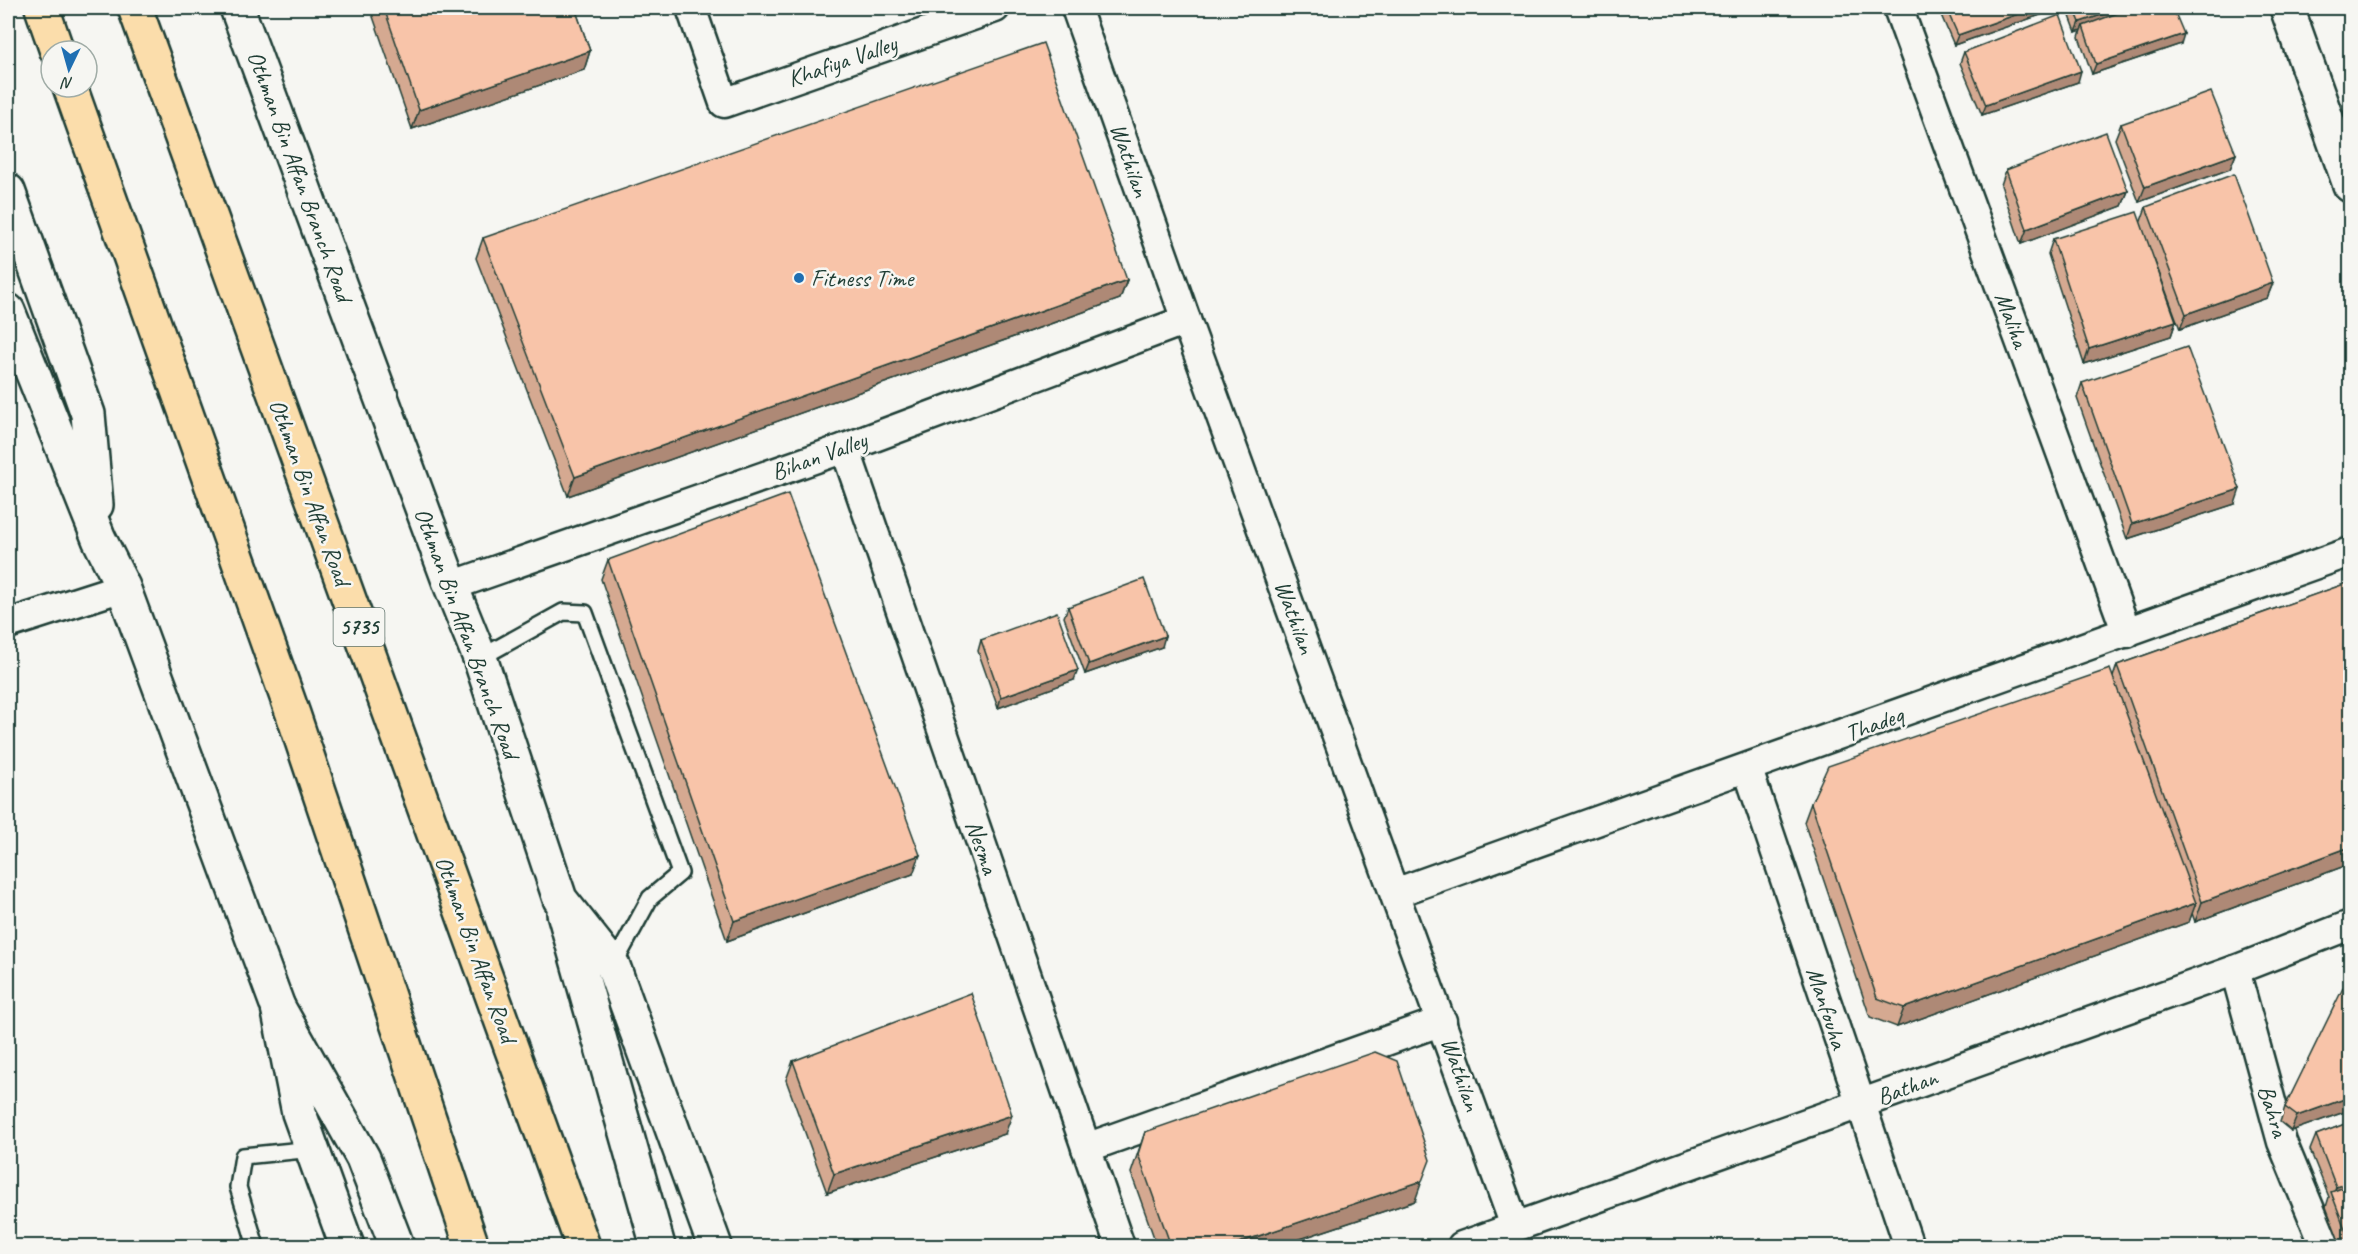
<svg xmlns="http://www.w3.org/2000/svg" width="2358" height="1254" font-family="Caveat,sans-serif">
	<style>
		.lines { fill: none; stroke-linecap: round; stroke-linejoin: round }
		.service-casing { stroke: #1f3d34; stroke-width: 20 }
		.minor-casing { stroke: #1f3d34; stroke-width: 33 }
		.tertiary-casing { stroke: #1f3d34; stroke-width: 38 }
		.secondary-casing { stroke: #1f3d34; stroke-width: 38 }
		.primary-casing { stroke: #1f3d34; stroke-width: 38 }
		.service { stroke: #f6f6f2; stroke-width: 15 }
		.minor { stroke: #f6f6f2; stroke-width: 28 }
		.tertiary { stroke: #f6f6f2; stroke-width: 33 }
		.secondary { stroke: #f6f6f2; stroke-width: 33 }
		.primary { stroke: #fbddab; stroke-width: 33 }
		.wall { fill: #d5a991; stroke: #1f3d34; stroke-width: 1.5 }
		.shaded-wall { fill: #ae8976; stroke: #1f3d34; stroke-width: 1.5 }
		.building { fill: #f8c4a9; stroke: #1f3d34; stroke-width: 1.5 }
		.poi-dot { fill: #1f6fb2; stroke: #f6f6f2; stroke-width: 2 }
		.labels { text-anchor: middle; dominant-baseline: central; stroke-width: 5; stroke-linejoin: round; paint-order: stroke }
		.shield { fill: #f6f6f2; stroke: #60746d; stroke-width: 1.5 }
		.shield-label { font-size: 22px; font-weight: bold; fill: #1f3d34 }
		.street-label { font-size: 24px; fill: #1f3d34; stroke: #f6f6f2 }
		.poi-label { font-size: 24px; fill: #1f3d34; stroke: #f6f6f2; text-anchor: start }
	</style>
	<rect width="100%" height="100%" fill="#f6f6f2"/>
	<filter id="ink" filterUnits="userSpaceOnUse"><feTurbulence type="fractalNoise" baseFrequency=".0167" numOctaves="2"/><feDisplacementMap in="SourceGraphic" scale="12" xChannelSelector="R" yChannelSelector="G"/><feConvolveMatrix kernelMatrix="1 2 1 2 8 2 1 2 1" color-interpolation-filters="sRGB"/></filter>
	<g filter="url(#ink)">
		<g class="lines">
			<g class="service-casing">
				<g id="service">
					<polyline points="480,658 563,612 585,613 680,873 650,898 613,966"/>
					<polyline points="256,1246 238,1187 243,1156 313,1149"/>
				</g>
			</g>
			<g class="minor-casing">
				<g id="minor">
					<polyline points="691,8 724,103 995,8"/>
					<polyline points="1076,8 1186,320 1515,1226"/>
					<polyline points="1898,8 2127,633"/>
					<polyline points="845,448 1120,1246"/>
					<polyline points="451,586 845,448 1186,320"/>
					<polyline points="8,624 123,587"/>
					<polyline points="1748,770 1909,1246"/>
					<polyline points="1395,893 2350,552"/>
					<polyline points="2235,970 2282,1142 2325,1246"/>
					<polyline points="1086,1148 1442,1021"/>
					<polyline points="1462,1246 2235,970 2350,925"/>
				</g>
			</g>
			<g class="tertiary-casing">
				<g id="tertiary">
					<polyline points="237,8 451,586 480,658 560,899 613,966 715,1246"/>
					<polyline points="2287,8 2350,185"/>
					<polyline points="8,191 88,414 96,505"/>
					<polyline points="8,311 99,539 123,587 278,1007 299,1113 347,1246"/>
					<polyline points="564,913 658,1246"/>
				</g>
			</g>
			<g class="secondary-casing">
				<polyline id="secondary" points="278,1007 363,1158 397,1246"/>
			</g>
			<g class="primary-casing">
				<g id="primary">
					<polyline points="42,8 57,51"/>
					<polyline points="135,8 583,1246"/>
					<polyline points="70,87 293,714 472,1246"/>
				</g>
			</g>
			<use href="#service" class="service"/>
			<use href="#minor" class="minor"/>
			<use href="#tertiary" class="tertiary"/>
			<use href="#secondary" class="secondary"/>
			<use href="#primary" class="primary"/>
		</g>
		<g class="wall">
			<polygon points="370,8 575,8 590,51 584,70 412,129"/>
			<polygon points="1938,8 2050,8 2049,12 1954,45"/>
			<polygon points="2067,8 2173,8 2181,44 2092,74 2079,37 2081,30 2076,32"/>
			<polygon points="1964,52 2078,82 1982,115 1960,63"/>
			<polygon points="2121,124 2236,154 2230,169 2139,202 2115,139"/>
			<polygon points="2006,170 2128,191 2122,206 2021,244 2001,185"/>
			<polygon points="2146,207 2273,283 2267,298 2180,329 2154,259 2176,321 2171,336 2084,364 2048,254 2053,239 2141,221"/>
			<polygon points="483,238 1127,280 1120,299 568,496 476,258"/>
			<polygon points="2082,383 2235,504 2127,539 2077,398"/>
			<polygon points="608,560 913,874 727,941 601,579"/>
			<polygon points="2350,582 2350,864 2195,922 2192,913 2189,922 1897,1027 1870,1017 1804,822 1811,803 2113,677 2117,665"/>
			<polygon points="1068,607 1162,647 1085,674 1064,617"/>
			<polygon points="981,640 1074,680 998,708 978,651"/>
			<polygon points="2350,984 2350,1110 2291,1131 2280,1122 2285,1107"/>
			<polygon points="793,1061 1005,1134 827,1193 786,1080"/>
			<polygon points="2350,1122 2350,1246 2341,1246 2326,1207 2329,1197 2310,1150 2316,1135"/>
			<polygon points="1145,1132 1415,1201 1279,1246 1157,1246 1131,1173"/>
		</g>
		<g class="shaded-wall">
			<polygon points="2035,8 2050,8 2049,12 1954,45 1958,35"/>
			<polygon points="2122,8 2148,8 2083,26 2081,30 2076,32 2080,22"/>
			<polygon points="2184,34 2181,44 2092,74 2096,64"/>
			<polygon points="590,51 584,70 412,129 419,110"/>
			<polygon points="2081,71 2078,82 1982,115 1986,105"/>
			<polygon points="2236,154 2230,169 2139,202 2145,187"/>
			<polygon points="2128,191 2122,206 2021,244 2027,229"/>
			<polygon points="1127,280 1120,299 568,496 575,477"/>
			<polygon points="2273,283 2267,298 2180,329 2186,314"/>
			<polygon points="2176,321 2171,336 2084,364 2089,349"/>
			<polygon points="2240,489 2235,504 2127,539 2132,524"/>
			<polygon points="1165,636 1162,647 1085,674 1089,664"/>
			<polygon points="1078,670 1074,680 998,708 1001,697"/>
			<polygon points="2350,847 2350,864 2195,922 2202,902"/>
			<polygon points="920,855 913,874 727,941 734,921"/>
			<polygon points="2196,903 2189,922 1897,1027 1904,1008"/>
			<polygon points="2350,1097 2350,1110 2291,1131 2297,1116"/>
			<polygon points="1012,1115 1005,1134 827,1193 834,1174"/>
			<polygon points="1422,1181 1415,1201 1279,1246 1229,1246"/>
			<polygon points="2350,1182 2350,1195 2333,1197 2336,1187"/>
		</g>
		<g class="building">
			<polygon points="384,8 575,8 590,51 419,110"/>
			<polygon points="1946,8 2035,8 1958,35"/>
			<polygon points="2074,8 2122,8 2080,22"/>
			<polygon points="2131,8 2173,8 2184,34 2096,64 2083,26"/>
			<polygon points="2060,15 2081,71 1986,105 1964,52"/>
			<polygon points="1043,43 1127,280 575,477 483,238"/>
			<polygon points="2211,92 2236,154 2145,187 2121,124"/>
			<polygon points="2106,132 2128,191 2027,229 2006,170"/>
			<polygon points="2234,174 2273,283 2186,314 2146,207"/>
			<polygon points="2137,212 2176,321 2089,349 2053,239"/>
			<polygon points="2187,347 2240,489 2132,524 2082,383"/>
			<polygon points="788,494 920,855 734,921 608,560"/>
			<polygon points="1144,579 1165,636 1089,664 1068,607"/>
			<polygon points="2350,582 2350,847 2202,902 2117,665"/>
			<polygon points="1057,612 1078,670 1001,697 981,640"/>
			<polygon points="2110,669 2196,903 1904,1008 1877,998 1811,803 1828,766"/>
			<polygon points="2350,984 2350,1097 2297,1116 2285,1107 2344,986"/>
			<polygon points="971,993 1012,1115 834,1174 793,1061"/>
			<polygon points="1375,1052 1397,1061 1430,1160 1422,1181 1229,1246 1171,1246 1138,1154 1145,1132"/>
			<polygon points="2350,1122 2350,1182 2336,1187 2316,1135"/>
			<polygon points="2350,1185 2350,1242 2331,1192"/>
		</g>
	</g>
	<circle class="poi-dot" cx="799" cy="278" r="6"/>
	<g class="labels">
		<rect class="shield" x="333.5" y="608" width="51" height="38" rx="4.5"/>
		<g class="shield-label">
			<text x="359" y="627">5735</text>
		</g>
		<g class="street-label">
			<text transform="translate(842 61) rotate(-19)">Khafiya Valley</text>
			<text transform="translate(1130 160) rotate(71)">Wathilan</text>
			<text transform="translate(300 176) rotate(70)">Othman Bin Affan Branch Road</text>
			<text transform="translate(2012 320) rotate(70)">Maliha</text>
			<text transform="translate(819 456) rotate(-20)">Bihan Valley</text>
			<text transform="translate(310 492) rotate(70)">Othman Bin Affan Road</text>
			<text transform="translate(1295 617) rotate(70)">Wathilan</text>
			<text transform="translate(467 633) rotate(70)">Othman Bin Affan Branch Road</text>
			<text transform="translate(1874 724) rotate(-20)">Thadeq</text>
			<text transform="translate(982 847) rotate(71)">Nesma</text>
			<text transform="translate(476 949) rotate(70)">Othman Bin Affan Road</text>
			<text transform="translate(1827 1008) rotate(72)">Manfouha</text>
			<text transform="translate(1461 1074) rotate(71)">Wathilan</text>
			<text transform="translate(1907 1087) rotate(-20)">Bathan</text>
			<text transform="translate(2273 1111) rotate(73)">Bahra</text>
		</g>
		<g class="poi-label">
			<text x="811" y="278">Fitness Time</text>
		</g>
	</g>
	<rect width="2358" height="1254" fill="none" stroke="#f6f6f2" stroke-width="30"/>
	<rect x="15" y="15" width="2328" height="1224" fill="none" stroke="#1f3d34" stroke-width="2" filter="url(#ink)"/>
	<g transform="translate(69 69) rotate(185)"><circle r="28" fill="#f6f6f2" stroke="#a0aca6" stroke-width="1.5"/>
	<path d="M0-4.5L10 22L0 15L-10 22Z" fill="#1f6fb2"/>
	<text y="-9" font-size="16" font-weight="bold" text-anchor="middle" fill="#1f3d34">N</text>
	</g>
</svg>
